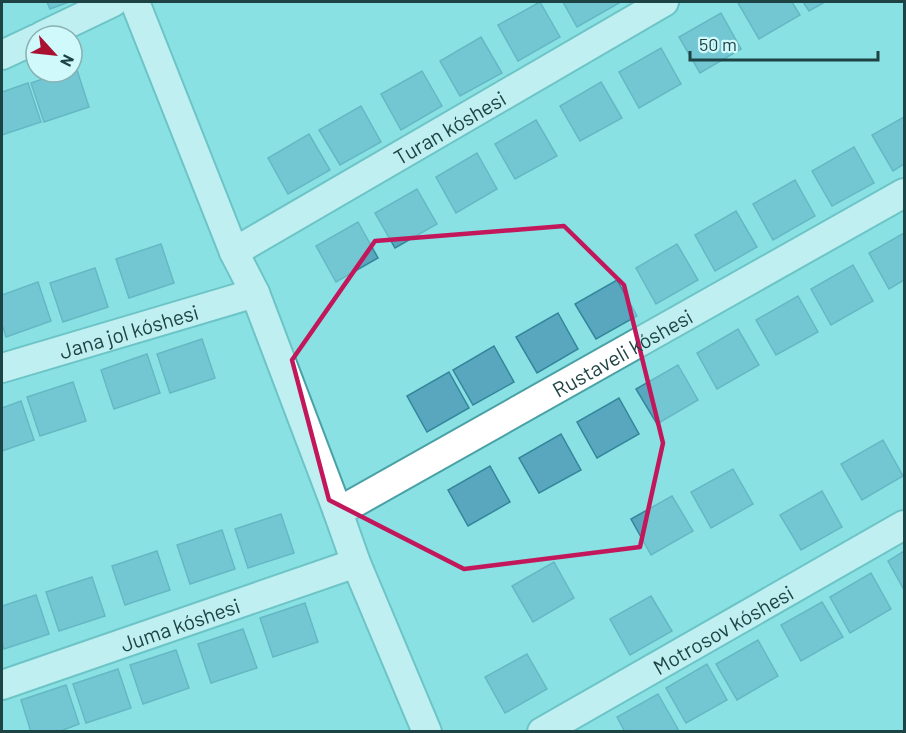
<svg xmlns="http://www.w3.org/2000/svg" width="906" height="733" font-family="Barlow,sans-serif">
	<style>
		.building { fill: #58a7be; stroke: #34869b; stroke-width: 1.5 }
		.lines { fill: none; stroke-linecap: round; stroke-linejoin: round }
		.minor-casing { stroke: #49a1a5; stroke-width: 32 }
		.minor { stroke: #fff; stroke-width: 28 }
		.marked { fill: none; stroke: #c2185b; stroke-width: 4.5; stroke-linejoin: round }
		.labels { text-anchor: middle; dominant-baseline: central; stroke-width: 5; stroke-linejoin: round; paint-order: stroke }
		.street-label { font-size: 21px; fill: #1e4344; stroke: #d0f9fb }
	</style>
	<rect width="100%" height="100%" fill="#8ae1e4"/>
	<g class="building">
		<polygon points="47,2 69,2 50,9"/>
		<polygon points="540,2 560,37 518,61 498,25"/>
		<polygon points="563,2 618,2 619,3 577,27"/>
		<polygon points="741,2 792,2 800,15 759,39 738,3"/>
		<polygon points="803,2 825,2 809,11"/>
		<polygon points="721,13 741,49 700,73 679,37"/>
		<polygon points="481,37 502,73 460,96 440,61"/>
		<polygon points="661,48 681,84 639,108 619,72"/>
		<polygon points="76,67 89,107 44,122 31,83 63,72 72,72 72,69"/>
		<polygon points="422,71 442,106 401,130 381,94"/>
		<polygon points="601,82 622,118 580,141 560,106"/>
		<polygon points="28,83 41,122 2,135 2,92"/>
		<polygon points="361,106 381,142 340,165 319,130"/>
		<polygon points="904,117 904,164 893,171 872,135"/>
		<polygon points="536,120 557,156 515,179 495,144"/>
		<polygon points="309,134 330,170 288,194 268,158"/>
		<polygon points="854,147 874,183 832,206 812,171"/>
		<polygon points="477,153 497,189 456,213 436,177"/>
		<polygon points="795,180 815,216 773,240 753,204"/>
		<polygon points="417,189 437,224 395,248 375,213"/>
		<polygon points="736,211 757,247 715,271 695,235"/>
		<polygon points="358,222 378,258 336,282 316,246"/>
		<polygon points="904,233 904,280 889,289 869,253"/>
		<polygon points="161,244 174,283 129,298 116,259"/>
		<polygon points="677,244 698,280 656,304 636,268"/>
		<polygon points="853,265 873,301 831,325 811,289"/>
		<polygon points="95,268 108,307 63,322 50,283"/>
		<polygon points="617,280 637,316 596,339 575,304"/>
		<polygon points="38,282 51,321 6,337 2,324 2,295"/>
		<polygon points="798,296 818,332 776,355 756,320"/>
		<polygon points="558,313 578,349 537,373 516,337"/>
		<polygon points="738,329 759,365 717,389 697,353"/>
		<polygon points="202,339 215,378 170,393 157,354"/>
		<polygon points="494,346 514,382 473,405 453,370"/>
		<polygon points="147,354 160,393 114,409 101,370"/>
		<polygon points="678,365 698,400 657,424 636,389"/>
		<polygon points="449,372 469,408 427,432 407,396"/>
		<polygon points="73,382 86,421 40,436 27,397"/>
		<polygon points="619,398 639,434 597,458 577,422"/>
		<polygon points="21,401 34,440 2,451 2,408"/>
		<polygon points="561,434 581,470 539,493 519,458"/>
		<polygon points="883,440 903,476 862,500 841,464"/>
		<polygon points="490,466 510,502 468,526 448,490"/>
		<polygon points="733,469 753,504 711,528 691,492"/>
		<polygon points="822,491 842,527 801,550 780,515"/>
		<polygon points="672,496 693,531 651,555 631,519"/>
		<polygon points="281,514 294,553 248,568 235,529"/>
		<polygon points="222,530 235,569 190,584 177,545"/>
		<polygon points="157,551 170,590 125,605 112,566"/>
		<polygon points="904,551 904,590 888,561"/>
		<polygon points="554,562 574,598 533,622 512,586"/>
		<polygon points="871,573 891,609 850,633 830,597"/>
		<polygon points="92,577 105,616 59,631 46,592"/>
		<polygon points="36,595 49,634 4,649 2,642 2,606"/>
		<polygon points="651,596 672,631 630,655 610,619"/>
		<polygon points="822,602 843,637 801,661 781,625"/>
		<polygon points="305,603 318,642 273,657 260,618"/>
		<polygon points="243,629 257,668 211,683 198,644"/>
		<polygon points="758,640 778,676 737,700 716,664"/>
		<polygon points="176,650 189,688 143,704 130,665"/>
		<polygon points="527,654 547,689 505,713 485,677"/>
		<polygon points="707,664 727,700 686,723 666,688"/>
		<polygon points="118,669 131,708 86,723 73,684"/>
		<polygon points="66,685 79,724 58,732 31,732 21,700"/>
		<polygon points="658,694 678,729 674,732 625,732 617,717"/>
	</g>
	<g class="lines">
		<g class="minor-casing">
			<g id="minor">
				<polyline points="135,2 234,252 255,293 338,512 356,563 427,732"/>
				<polyline points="42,36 113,2"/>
				<polyline points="2,55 36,39"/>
				<path id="s1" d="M234,252L664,2"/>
				<path id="s2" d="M2,368L255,293"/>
				<path id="s3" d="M338,512L904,193"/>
				<path id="s4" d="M2,685L356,563"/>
				<path id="s5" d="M542,732L904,525"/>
			</g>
		</g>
		<use href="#minor" class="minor"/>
	</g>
	<path d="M0 0H906V733H0ZM564,226L624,285L663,443L640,547L464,569L329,500L292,360L375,241Z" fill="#8ae1e4" fill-opacity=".55" fill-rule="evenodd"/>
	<path class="marked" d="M564,226L624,285L663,443L640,547L464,569L329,500L292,360L375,241Z"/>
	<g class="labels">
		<g class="street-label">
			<text stroke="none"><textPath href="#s1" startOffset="249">Turan kóshesi</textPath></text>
			<text stroke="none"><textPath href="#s2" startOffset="132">Jana jol kóshesi</textPath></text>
			<text stroke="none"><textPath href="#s3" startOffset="326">Rustaveli kóshesi</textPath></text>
			<text stroke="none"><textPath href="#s4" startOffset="188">Juma kóshesi</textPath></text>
			<text stroke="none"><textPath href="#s5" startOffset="208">Motrosov kóshesi</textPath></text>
		</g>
	</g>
	<rect width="906" height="733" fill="none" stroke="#1e4344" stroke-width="6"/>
	<g transform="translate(54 54) rotate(117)"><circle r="28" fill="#d0f9fb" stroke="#89b0b2" stroke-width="1.5"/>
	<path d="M0-4.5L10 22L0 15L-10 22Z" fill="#a91131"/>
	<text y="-9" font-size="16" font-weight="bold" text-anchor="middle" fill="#1e4344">N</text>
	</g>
	<path d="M690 51v9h188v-9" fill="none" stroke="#1e4344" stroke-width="3"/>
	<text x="699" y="51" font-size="18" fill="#1e4344" stroke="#d0f9fb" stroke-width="4.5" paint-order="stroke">50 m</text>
</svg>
